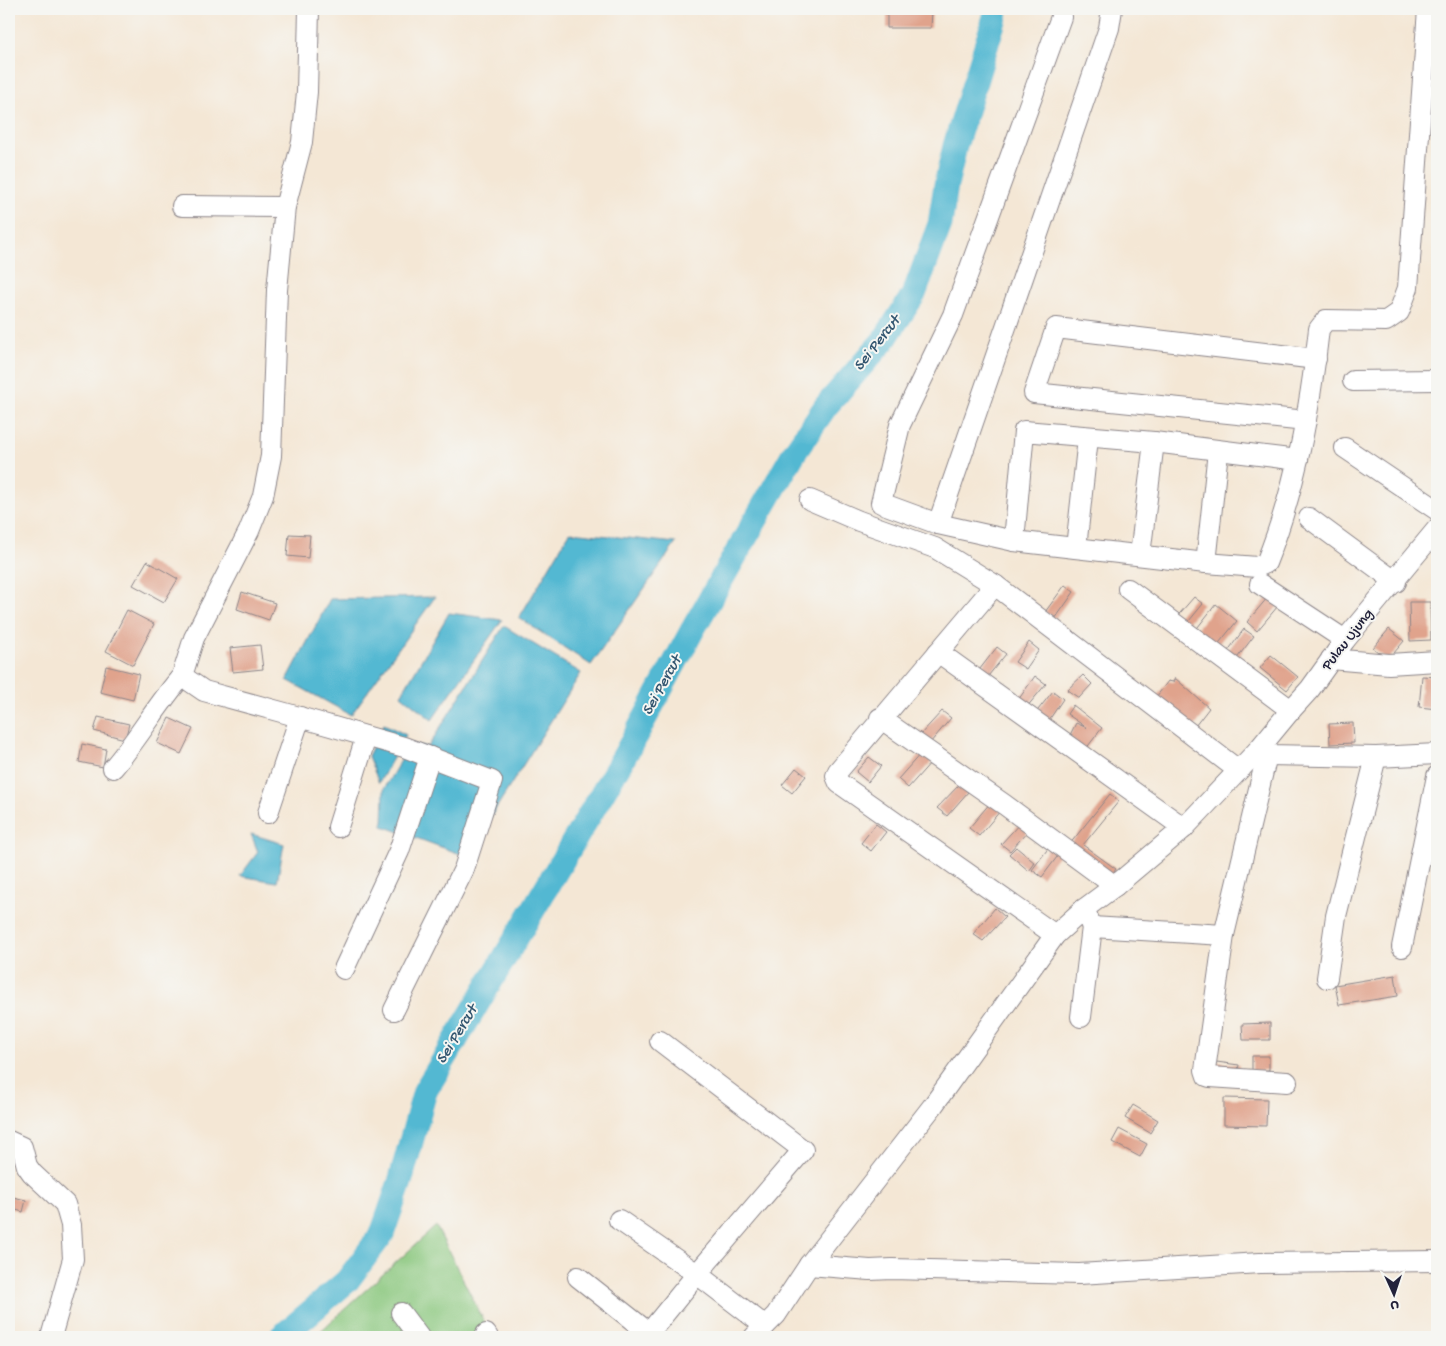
<svg xmlns="http://www.w3.org/2000/svg" width="1446" height="1346" font-family="'Gochi Hand',sans-serif">
	<style>
		.green { fill: #8ac77e; stroke: #56745c }
		.water { fill: #53b8d2; stroke: #3a6d86 }
		.lines { fill: none; stroke-linecap: round; stroke-linejoin: round }
		.river { stroke: #53b8d2; stroke-width: 25 }
		.building { fill: #e0a38c }
		.minor-casing { stroke: #8b8488; stroke-width: 22 }
		.minor { stroke: #fff; stroke-width: 20 }
		.labels { text-anchor: middle; dominant-baseline: central; stroke-width: 4; stroke-linejoin: round; paint-order: stroke }
		.street-label { font-size: 15px; fill: #22223b; stroke: #f6f6f2 }
		.water-label { font-size: 16px; font-style: italic; fill: #335670; stroke: #f6f6f2 }
	</style>
	<rect width="100%" height="100%" fill="#f6f6f2"/>
	<filter id="ink" filterUnits="userSpaceOnUse"><feTurbulence type="fractalNoise" baseFrequency=".02" numOctaves="2"/><feDisplacementMap in="SourceGraphic" scale="10" xChannelSelector="R" yChannelSelector="G"/><feConvolveMatrix kernelMatrix="1 2 1 2 8 2 1 2 1" color-interpolation-filters="sRGB"/></filter>
	<filter id="wash" filterUnits="userSpaceOnUse"><feTurbulence type="fractalNoise" baseFrequency=".0096" numOctaves="4" result="noise"/><feDisplacementMap in="SourceGraphic" scale="20" xChannelSelector="R" yChannelSelector="G"/><feGaussianBlur stdDeviation="1.12" result="paint"/><feColorMatrix in="noise" values="0 0 0 0 0 0 0 0 0 0 0 0 0 0 0 0 0 1.4 0 .05"/><feComposite in="paint" operator="in"/></filter>
	<g filter="url(#wash)">
		<rect width="100%" height="100%" fill="#f4e7d5"/>
		<polygon class="green" points="436,1226 492,1337 314,1337"/>
		<g class="water">
			<polygon points="570,532 676,543 591,665 519,618"/>
			<polygon points="435,597 351,715 287,680 330,599"/>
			<polygon points="449,613 502,620 432,720 401,695"/>
			<polygon points="504,626 581,673 466,856 383,826 384,789 410,744 428,747"/>
			<polygon points="384,724 406,735 379,783 368,756"/>
			<polygon points="251,834 284,844 277,882 240,876 258,852"/>
		</g>
		<g class="lines">
			<polyline class="river" points="281,1337 347,1281 382,1234 400,1182 425,1091 439,1068 625,755 693,629 794,453 826,406 884,340 914,294 940,224 946,185 955,146 995,17 996,9"/>
		</g>
		<g id="blocks">
			<g class="building">
				<polygon points="887,11 932,11 931,28 887,28"/>
				<polygon points="289,534 310,535 308,558 287,556"/>
				<polygon points="147,561 178,579 164,602 133,585"/>
				<polygon points="1065,585 1074,592 1055,619 1045,612"/>
				<polygon points="242,592 275,603 269,620 237,609"/>
				<polygon points="1194,597 1203,604 1184,627 1174,620"/>
				<polygon points="1268,597 1278,606 1257,631 1247,622"/>
				<polygon points="1409,602 1430,602 1431,640 1410,641"/>
				<polygon points="1216,604 1237,621 1215,648 1194,632"/>
				<polygon points="127,610 154,624 133,665 106,651"/>
				<polygon points="1244,629 1254,636 1234,662 1225,655"/>
				<polygon points="1389,629 1404,641 1388,660 1373,648"/>
				<polygon points="1029,642 1039,650 1026,669 1015,662"/>
				<polygon points="260,645 263,669 233,672 230,648"/>
				<polygon points="997,647 1006,654 984,681 976,674"/>
				<polygon points="1271,655 1298,677 1287,690 1260,668"/>
				<polygon points="106,666 139,674 133,700 100,692"/>
				<polygon points="1083,675 1092,684 1079,698 1067,690"/>
				<polygon points="1035,676 1046,684 1026,708 1016,703"/>
				<polygon points="1422,676 1437,677 1437,709 1419,707"/>
				<polygon points="1175,678 1209,708 1192,730 1154,700 1168,681 1173,682"/>
				<polygon points="1053,691 1063,699 1047,723 1034,715"/>
				<polygon points="1073,705 1102,728 1085,750 1069,737 1076,723 1087,728 1067,714"/>
				<polygon points="942,711 951,718 930,743 920,735"/>
				<polygon points="98,717 129,724 125,739 94,731"/>
				<polygon points="169,718 193,729 181,754 157,743"/>
				<polygon points="1353,723 1354,743 1330,744 1329,724"/>
				<polygon points="82,744 106,749 103,767 79,762"/>
				<polygon points="922,752 932,761 908,788 898,779"/>
				<polygon points="869,757 881,766 868,782 856,772"/>
				<polygon points="796,768 806,776 792,793 782,785"/>
				<polygon points="959,785 968,792 947,816 937,808"/>
				<polygon points="1110,794 1119,801 1083,845 1116,869 1109,879 1069,845"/>
				<polygon points="991,802 1001,810 979,836 969,828"/>
				<polygon points="1021,822 1030,829 1010,851 1001,844"/>
				<polygon points="876,824 886,832 871,851 861,843"/>
				<polygon points="1050,846 1060,853 1042,877 1032,870"/>
				<polygon points="1016,847 1035,863 1029,871 1009,854"/>
				<polygon points="995,908 1005,917 983,941 973,934"/>
				<polygon points="1395,975 1398,996 1339,1005 1335,985"/>
				<polygon points="1270,1023 1270,1040 1243,1040 1242,1024"/>
				<polygon points="1252,1056 1269,1056 1269,1070 1252,1071"/>
				<polygon points="1209,1061 1239,1065 1237,1077 1207,1073"/>
				<polygon points="1224,1098 1267,1099 1266,1126 1224,1125"/>
				<polygon points="1133,1105 1158,1120 1150,1133 1125,1118"/>
				<polygon points="1119,1129 1147,1144 1140,1157 1112,1142"/>
				<polygon points="9,1196 26,1200 23,1212 9,1208"/>
			</g>
		</g>
	</g>
	<g filter="url(#ink)">
		<use href="#blocks" fill-opacity="0" stroke="#8b8488" stroke-width="1"/>
		<g class="lines">
			<g class="minor-casing">
				<g id="minor">
					<polyline points="309,9 307,92 302,142 285,207 277,290 271,456 263,496 249,531 194,638 182,676 204,691 285,713 404,747 492,781 464,869 394,1010"/>
					<polyline points="182,206 285,207"/>
					<polyline points="1353,381 1437,380"/>
					<polyline points="1306,421 1034,393 1056,328 1316,359"/>
					<polyline points="1345,448 1437,510"/>
					<path d="M1298,460L1154,442L1024,431L1014,541L1206,563L1257,567L1266,563C1296,489 1310,408 1319,329L1326,320L1386,321L1399,312L1408,288L1428,9"/>
					<polyline points="810,500 859,521 935,548 995,585 1238,770"/>
					<polyline points="1309,518 1396,582"/>
					<polyline points="938,524 1109,28 1112,9"/>
					<polyline points="1014,541 938,524 881,503 900,425 953,315 1061,17"/>
					<polyline points="1076,548 1088,438"/>
					<polyline points="1140,555 1154,442"/>
					<polyline points="1206,563 1218,451"/>
					<polyline points="1260,584 1345,640"/>
					<polyline points="995,585 838,771 836,776 839,783 1055,935"/>
					<polyline points="1128,589 1291,710"/>
					<polyline points="938,652 1184,828"/>
					<polyline points="1331,659 1389,664 1437,661"/>
					<polyline points="880,718 1005,805 1115,886"/>
					<polyline points="1258,750 1267,755 1376,757 1437,754"/>
					<polyline points="1267,755 1224,935 1205,1070 1207,1076 1210,1077 1287,1082"/>
					<path d="M113,768C138,739 157,705 182,676"/>
					<polyline points="268,813 300,717"/>
					<polyline points="338,827 366,737"/>
					<polyline points="1084,909 1092,927 1224,935"/>
					<polyline points="1402,947 1437,776"/>
					<polyline points="344,969 399,851 430,757"/>
					<polyline points="1327,978 1336,916 1376,757"/>
					<polyline points="1081,1017 1092,927"/>
					<polyline points="9,1141 22,1147 27,1166 32,1173 65,1204 71,1225 73,1259 51,1337"/>
					<polyline points="619,1220 697,1274 765,1326"/>
					<polyline points="809,1265 870,1270 892,1269 1079,1274 1260,1263 1437,1261"/>
					<polyline points="578,1277 649,1333 697,1274 803,1150 660,1041"/>
					<polyline points="401,1313 419,1337"/>
					<polyline points="486,1334 488,1337"/>
					<polyline points="754,1337 776,1315 809,1265 932,1107 1055,935 1084,909 1115,886 1184,828 1258,750 1291,710 1310,689 1345,640 1437,529"/>
				</g>
			</g>
			<use href="#minor" class="minor"/>
		</g>
	</g>
	<g class="labels">
		<g class="street-label">
			<text transform="translate(1348 640) rotate(-52)">Pulau Ujung</text>
		</g>
		<g class="water-label">
			<text transform="translate(878 344) rotate(-52)">Sei Percut</text>
			<text transform="translate(663 686) rotate(-61)">Sei Percut</text>
			<text transform="translate(458 1035) rotate(-59)">Sei Percut</text>
		</g>
	</g>
	<rect width="1446" height="1346" fill="none" stroke="#f6f6f2" stroke-width="30"/>
	<g transform="translate(1394 1294) rotate(177)" stroke="#f6f6f2" stroke-width="4" paint-order="stroke">
	<path d="M0-4L9 19L0 12L-9 19Z" fill="#22223b"/>
	<text y="-8" font-size="14" font-weight="bold" text-anchor="middle" fill="#22223b">U</text>
	</g>
</svg>
